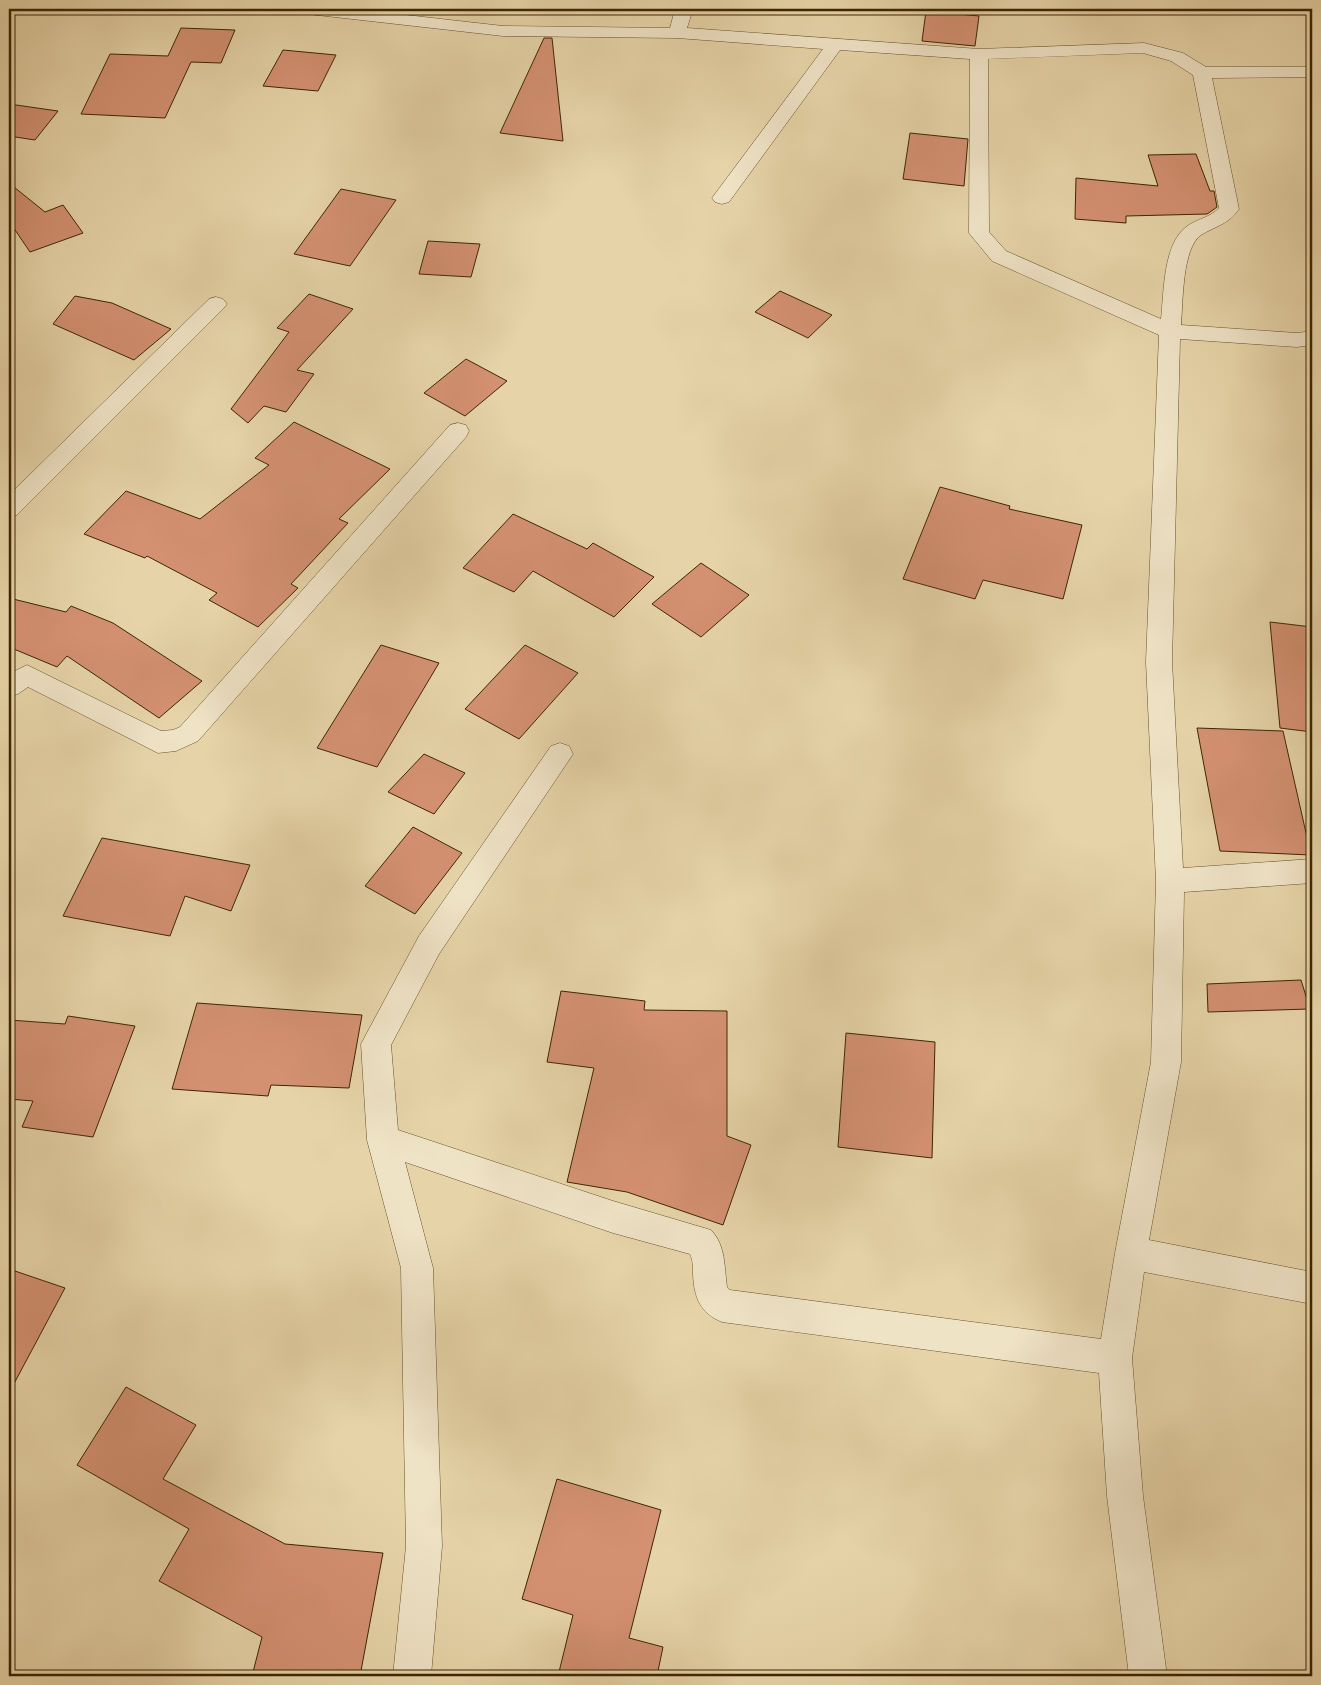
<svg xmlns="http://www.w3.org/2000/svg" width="1321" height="1685" font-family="'IM FELL Great Primer',serif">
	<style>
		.building { fill: #d49172; stroke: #3d2603 }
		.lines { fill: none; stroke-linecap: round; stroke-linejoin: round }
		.minor-casing { stroke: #67522c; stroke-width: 1 }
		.minor { fill: #efe3c6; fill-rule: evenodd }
	</style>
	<rect width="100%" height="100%" fill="#e6d4a8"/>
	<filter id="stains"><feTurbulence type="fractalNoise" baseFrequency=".004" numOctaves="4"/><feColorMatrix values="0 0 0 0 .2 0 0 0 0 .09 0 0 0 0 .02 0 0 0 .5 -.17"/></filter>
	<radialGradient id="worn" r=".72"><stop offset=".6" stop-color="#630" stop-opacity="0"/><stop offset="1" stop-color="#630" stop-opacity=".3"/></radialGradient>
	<g class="building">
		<polygon points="926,11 979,16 975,46 922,41"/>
		<polygon points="181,28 235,30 221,63 191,62 165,118 81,114 110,54 168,56"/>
		<polygon points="544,38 552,38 563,141 500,133"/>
		<polygon points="283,50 336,55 318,91 263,86"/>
		<polygon points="9,104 58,111 35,140 9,136"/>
		<polygon points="910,133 968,139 964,186 903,179"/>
		<polygon points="1196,154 1210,191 1214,191 1217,207 1210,212 1207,214 1126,216 1126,223 1075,219 1076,178 1158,186 1148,155"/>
		<polygon points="9,183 45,212 63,205 83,233 30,252 9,221"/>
		<polygon points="341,189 396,200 350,266 294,254"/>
		<polygon points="428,241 480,244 471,277 419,274"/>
		<polygon points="780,291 832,315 808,338 755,312"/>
		<polygon points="309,294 353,309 297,370 314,374 286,412 264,406 248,423 231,409 289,332 277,328"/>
		<polygon points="75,296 112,303 171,329 134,360 53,324"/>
		<polygon points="466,359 507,381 465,416 424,393"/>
		<polygon points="294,422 390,469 339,519 348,523 291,584 298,588 258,627 209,600 217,593 147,556 145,558 84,534 126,491 200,519 269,465 255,458"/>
		<polygon points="940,487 1010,506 1009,509 1082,525 1063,599 983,580 975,599 903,579"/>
		<polygon points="513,514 587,549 593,543 654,577 614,617 533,571 514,592 463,568"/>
		<polygon points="701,563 749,595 701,637 652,604"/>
		<polygon points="9,598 66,612 71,606 113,623 202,681 159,718 67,656 57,667 9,647"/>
		<polygon points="1270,622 1312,627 1312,732 1280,728"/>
		<polygon points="381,645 439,663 377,767 317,748"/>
		<polygon points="525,645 578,673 519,739 465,709"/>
		<polygon points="1197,728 1283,731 1311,855 1220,851"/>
		<polygon points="424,754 465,773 434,814 388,792"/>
		<polygon points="413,827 462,853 415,914 365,886"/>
		<polygon points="102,838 250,865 231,911 185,896 170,936 63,916"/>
		<polygon points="1301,980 1310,1009 1208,1012 1207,984"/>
		<polygon points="561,991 645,1001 644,1010 727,1011 727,1136 751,1145 723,1225 627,1192 567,1182 594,1068 547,1062"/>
		<polygon points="197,1003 362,1015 349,1088 271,1085 268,1096 172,1089"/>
		<polygon points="68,1016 135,1026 93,1137 22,1127 33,1101 9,1099 9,1020 65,1024"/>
		<polygon points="846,1033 935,1042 932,1158 838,1147"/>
		<polygon points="9,1269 65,1288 9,1393"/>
		<polygon points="126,1387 196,1425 163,1479 285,1544 383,1553 360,1676 252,1676 262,1637 159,1581 189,1529 77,1465"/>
		<polygon points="557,1479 661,1510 629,1638 663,1647 657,1676 558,1676 573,1615 522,1599"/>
	</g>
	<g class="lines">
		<g class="minor-casing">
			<g id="minor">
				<path d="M299,9H353L503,26L670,28L675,9H693L687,28L979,49L1144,43L1183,53L1206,67H1312V77L1212,78L1239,209C1229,224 1216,226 1201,235C1182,248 1183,303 1181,325L1297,333L1312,331V345L1297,347L1180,339L1172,662L1183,868L1312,859V883L1184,892L1181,1062L1149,1240L1312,1272V1304L1144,1272L1132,1358L1143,1496L1167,1676H1129L1107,1496L1099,1373L722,1322C700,1313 694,1297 693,1274C693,1267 693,1260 690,1254L613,1233L405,1162L433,1268L442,1546L431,1676H393L406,1546L401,1268L367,1140L361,1044L419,936L551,746L560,743L569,746L573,754L439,954L391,1045L398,1130L613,1201L711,1230C726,1246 724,1266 727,1287L730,1290L1101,1339L1115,1253L1151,1062L1156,881L1146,662L1159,335L992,261L969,233L970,59L840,50L729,202L722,204L715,202L712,198L823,49L677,38L503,36L308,14L302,13ZM1143,53L1171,61L1193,75L1219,208C1210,218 1196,219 1186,227C1163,245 1164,292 1161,319L1006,251L989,232L988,59Z"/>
				<polygon points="216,297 223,299 227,304 223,309 17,515 9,517 9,495 209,299"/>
				<polygon points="458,423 466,425 469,431 466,437 198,741 176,751 158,753 28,687 18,694 9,697 9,674 27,665 161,731 173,730 180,727 450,425"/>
			</g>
		</g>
		<use href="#minor" class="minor"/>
	</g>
	<rect width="1321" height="1685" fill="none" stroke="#e6d4a8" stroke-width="30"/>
	<rect x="10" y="10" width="1301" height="1665" fill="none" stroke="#3d2603" stroke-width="2.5"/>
	<rect x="15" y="15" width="1291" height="1655" fill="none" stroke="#3d2603"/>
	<rect width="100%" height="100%" filter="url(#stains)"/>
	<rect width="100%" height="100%" fill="url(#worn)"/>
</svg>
